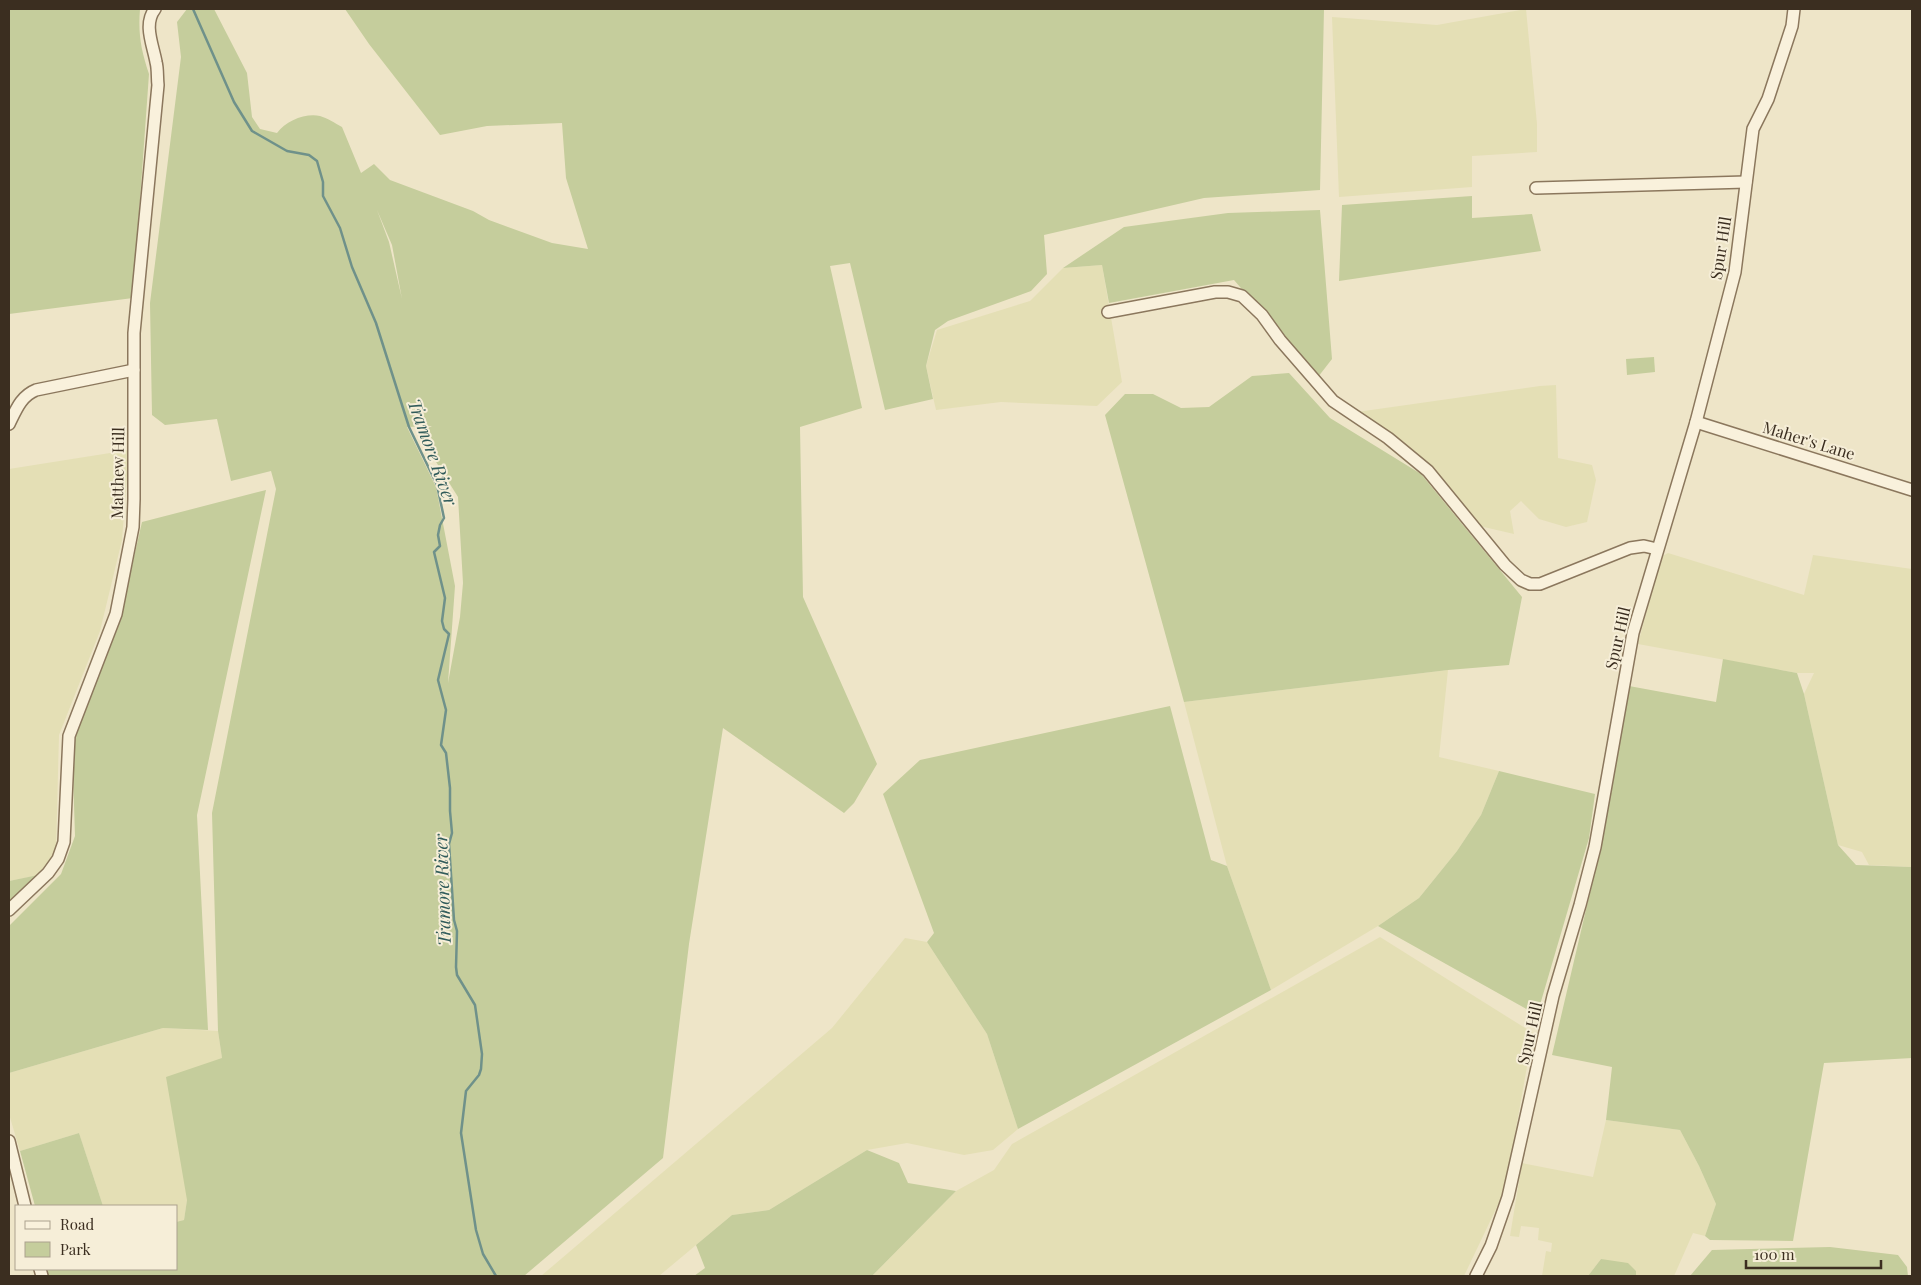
<svg xmlns="http://www.w3.org/2000/svg" width="1921" height="1285" font-family="'Playfair Display',serif">
	<style>
		.farmland { fill: #e4dfb5 }
		.green { fill: #c5cd9c; fill-rule: evenodd }
		.lines { fill: none; stroke-linecap: round; stroke-linejoin: round }
		.stream { stroke: #6f918a; stroke-width: 2.5 }
		.minor-casing { stroke: #8b775d; stroke-width: 14 }
		.minor { stroke: #f9f1dc; stroke-width: 11 }
		.labels { text-anchor: middle; dominant-baseline: central; stroke-width: 4; stroke-linejoin: round; paint-order: stroke }
		.street-label { font-size: 16px; fill: #3b2e20; stroke: #f6eed8 }
		.water-label { font-size: 18px; font-style: italic; fill: #305b5a; stroke: #f6eed8 }
	</style>
	<rect width="100%" height="100%" fill="#eee5c8"/>
	<g class="farmland">
		<polygon points="1526,9 1537,124 1537,152 1472,156 1472,187 1339,197 1332,17 1437,25"/>
		<polygon points="1102,265 1122,382 1097,406 1001,402 936,410 926,366 937,330 1030,301 1063,268"/>
		<polygon points="1556,385 1558,458 1592,465 1596,480 1587,522 1566,527 1539,519 1521,501 1510,511 1514,534 1471,524 1428,471 1350,413 1540,386"/>
		<polygon points="129,450 122,540 100,631 59,735 56,850 41,875 9,881 9,469"/>
		<polygon points="1668,553 1804,595 1813,555 1912,569 1912,867 1869,865 1862,852 1838,845 1804,694 1814,673 1797,673 1638,644 1661,557"/>
		<polygon points="1448,670 1439,757 1499,771 1481,815 1457,851 1419,898 1378,926 1271,990 1227,866 1184,702"/>
		<polygon points="1380,937 1533,1033 1505,1190 1464,1276 872,1276 956,1191 994,1170 1012,1144"/>
		<polygon points="905,938 927,942 987,1034 1018,1129 993,1150 964,1155 907,1143 867,1150 769,1210 732,1215 659,1276 541,1276 832,1028"/>
		<polygon points="163,1028 218,1031 222,1058 187,1200 184,1220 176,1222 176,1206 103,1206 79,1133 20,1151 9,1114 9,1073"/>
		<polygon points="1606,1120 1680,1130 1699,1166 1716,1204 1705,1236 1693,1233 1674,1276 1636,1276 1636,1271 1601,1259 1588,1276 1542,1276 1546,1251 1551,1252 1552,1243 1538,1240 1539,1228 1521,1226 1519,1237 1510,1236 1522,1163 1593,1177"/>
	</g>
	<g class="green">
		<path d="M9,9H140C138,34 141,50 149,74L133,298L9,314Z"/>
		<path d="M187,9H214L247,73L252,117L260,129L277,133C286,121 305,113 320,116C327,118 335,123 342,127L361,173L374,164L390,180L473,211L489,220L552,243L588,249L566,178L562,123L487,126L440,135L369,44L345,9H1324L1320,190L1204,198L1044,235L1047,274L1031,291L948,321L935,330L926,366L933,399L885,410L850,263L830,266L862,408L800,427L803,597L877,764L854,803L844,813L723,728L689,944L663,1158L524,1276H48L47,1269H176V1222L184,1220L187,1200L166,1077L222,1058L218,1031L212,813L276,489L271,471L231,481L217,419L165,425L152,415L150,303L181,57L177,22ZM377,210L392,245L402,299L389,242ZM432,426L418,433L458,497L463,583L460,617L448,683L455,586L436,487L407,427Z"/>
		<polygon points="1472,196 1472,218 1532,214 1541,251 1339,281 1342,205"/>
		<polygon points="1320,210 1332,359 1318,377 1234,280 1109,303 1102,265 1063,268 1124,227 1228,213"/>
		<polygon points="1654,357 1655,372 1627,375 1626,359"/>
		<polygon points="1289,373 1330,418 1421,474 1522,597 1509,665 1448,670 1184,702 1105,415 1125,394 1153,394 1181,408 1209,407 1252,376"/>
		<polygon points="266,490 197,815 208,1030 163,1028 9,1073 9,926 61,874 75,836 72,742 118,627 142,522"/>
		<polygon points="1723,659 1797,673 1804,694 1838,845 1856,865 1912,867 1912,1058 1824,1063 1793,1241 1710,1240 1705,1236 1716,1204 1699,1166 1680,1130 1606,1120 1612,1067 1552,1055 1603,837 1629,686 1716,702"/>
		<polygon points="1170,706 1211,860 1227,866 1271,990 1018,1129 987,1034 927,942 934,933 883,794 920,760"/>
		<polygon points="1499,771 1595,794 1589,838 1537,1015 1378,926 1419,898 1457,851 1481,815"/>
		<polygon points="48,873 9,910 9,881"/>
		<polygon points="79,1133 103,1206 35,1206 20,1151"/>
		<polygon points="867,1150 899,1163 908,1183 956,1191 872,1276 694,1276 705,1268 696,1245 732,1215 769,1210"/>
		<polygon points="1830,1247 1898,1255 1907,1267 1908,1276 1690,1276 1712,1250"/>
		<polygon points="1601,1259 1628,1263 1636,1271 1636,1276 1588,1276"/>
	</g>
	<g class="lines">
		<polyline class="stream" points="193,9 234,102 252,131 287,151 309,155 317,161 323,182 323,196 340,228 352,267 376,323 409,427 437,485 444,518 440,525 438,535 440,546 434,552 445,598 442,621 444,629 449,634 438,680 446,710 441,745 446,753 450,788 450,811 452,833 449,844 454,920 457,931 456,967 457,975 475,1005 482,1054 481,1069 479,1075 466,1091 461,1133 476,1230 483,1254 496,1276"/>
		<g class="minor-casing">
			<g id="minor">
				<polyline points="1536,188 1746,182"/>
				<polyline points="1108,312 1215,292 1228,292 1242,296 1262,315 1280,340 1333,401 1388,438 1428,471 1505,565 1521,580 1530,584 1540,584 1630,548 1644,546 1657,549"/>
				<polyline points="1696,422 1912,490"/>
				<path d="M9,424C16,410 21,396 36,390L134,370"/>
				<path d="M9,910L48,873L58,859L64,842L69,736L116,614L133,527L134,499V333L158,85C157,77 158,69 156,62C153,45 143,24 155,9"/>
				<polyline points="9,1141 25,1206"/>
				<polyline points="40,1269 42,1276"/>
				<polyline points="1476,1276 1491,1246 1508,1197 1553,996 1580,905 1595,847 1633,633 1696,422 1735,272 1753,129 1768,99 1792,26 1794,9"/>
			</g>
		</g>
		<use href="#minor" class="minor"/>
	</g>
	<g class="labels">
		<g class="street-label">
			<text transform="translate(1720 248) rotate(-81)">Spur Hill</text>
			<text transform="translate(1809 440) rotate(17)">Maher's Lane</text>
			<text transform="translate(117 473) rotate(-89)">Matthew Hill</text>
			<text transform="translate(1617 638) rotate(-77)">Spur Hill</text>
			<text transform="translate(1529 1033) rotate(-77)">Spur Hill</text>
		</g>
		<g class="water-label">
			<text transform="translate(433 452) rotate(70)">Tramore River</text>
			<text transform="translate(442 890) rotate(-92)">Tramore River</text>
		</g>
	</g>
	<rect width="1921" height="1285" fill="none" stroke="#3b2e20" stroke-width="20"/>
	<rect x="15" y="1205" width="162" height="65" fill="#f6eed8" stroke="#aba18e"/>
	<rect x="25" y="1221" width="25" height="8" fill="#f9f1dc" stroke="#aba18e"/>
	<text x="60" y="1230" font-size="15" fill="#3b2e20">Road</text>
	<rect x="25" y="1242" width="25" height="15" fill="#c5cd9c" stroke="#aba18e"/>
	<text x="60" y="1255" font-size="15" fill="#3b2e20">Park</text>
	<path d="M1746 1260v8h135v-8" fill="none" stroke="#3b2e20" stroke-width="2.5"/>
	<text x="1754" y="1260" font-size="15" fill="#3b2e20" stroke="#f6eed8" stroke-width="4" paint-order="stroke">100 m</text>
</svg>
